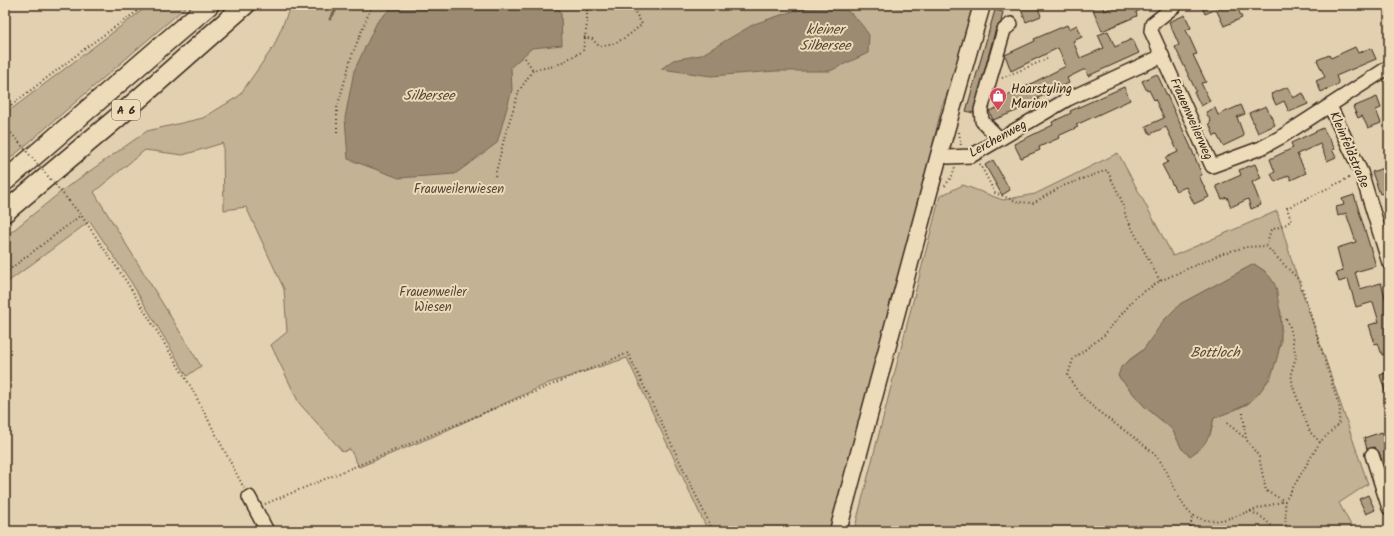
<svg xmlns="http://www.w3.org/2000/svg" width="1394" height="536" font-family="Kalam,sans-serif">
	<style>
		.green { fill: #c4b295; stroke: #806e5a; fill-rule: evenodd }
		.water { fill: #9c8a72; stroke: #756450 }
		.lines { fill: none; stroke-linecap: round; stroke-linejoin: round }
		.stream { stroke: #756450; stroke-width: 3 }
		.building { fill: #af9d82; stroke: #3b2a1e }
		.minor-casing { stroke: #3b2a1e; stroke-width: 16 }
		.major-casing { stroke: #3b2a1e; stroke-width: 19 }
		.highway-casing { stroke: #3b2a1e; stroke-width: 22 }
		.path { stroke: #3b2a1e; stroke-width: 2; stroke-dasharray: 1 3; stroke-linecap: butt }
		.minor { stroke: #eedbb9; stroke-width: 13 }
		.major { stroke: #eedbb9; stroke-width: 16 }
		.highway { stroke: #eedbb9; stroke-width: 19 }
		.path-bridge { stroke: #3b2a1e; stroke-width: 2; stroke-dasharray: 1 3; stroke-linecap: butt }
		.labels { text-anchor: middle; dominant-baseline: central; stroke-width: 4; stroke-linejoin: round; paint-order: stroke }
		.shield { fill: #eedbb9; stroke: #715f4c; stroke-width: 1 }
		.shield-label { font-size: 12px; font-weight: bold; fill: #3b2a1e }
		.poi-label { font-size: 13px; fill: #3b2a1e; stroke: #eedbb9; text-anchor: start }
		.street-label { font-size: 13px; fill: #3b2a1e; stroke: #eedbb9 }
		.park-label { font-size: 13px; fill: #564536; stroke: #eedbb9 }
		.water-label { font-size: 14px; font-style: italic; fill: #584737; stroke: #eedbb9 }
	</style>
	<rect width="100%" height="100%" fill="#e3d0b0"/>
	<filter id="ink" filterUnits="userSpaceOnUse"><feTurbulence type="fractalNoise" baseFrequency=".025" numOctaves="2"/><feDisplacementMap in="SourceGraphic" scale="8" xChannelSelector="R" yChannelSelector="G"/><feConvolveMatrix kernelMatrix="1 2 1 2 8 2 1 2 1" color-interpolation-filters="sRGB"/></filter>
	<g filter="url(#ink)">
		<g class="green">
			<polygon points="149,5 188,5 5,163 5,114"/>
			<polygon points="291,5 973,6 954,77 942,106 919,202 831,531 708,531 627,358 549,383 432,437 359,467 350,449 343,452 299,403 271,345 287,332 284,289 246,207 224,210 223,143 183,155 145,150 94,192 201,366 187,376 131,282 90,221 5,284 5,237 67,187 147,131 203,118 239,96 274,46"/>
			<path d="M1118,153L1173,256L1277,211L1293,265L1368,484L1339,503L1353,529L1349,531H854L940,196L963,185L1003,200L1035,194ZM1254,264L1265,271L1281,312V343L1271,378L1248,404L1214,418L1210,436L1182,449L1172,429L1145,407L1118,376L1130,359L1143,350L1180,304Z"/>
		</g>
		<g class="water">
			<polygon points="394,5 557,5 561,14 562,45 532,48 511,67 512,90 497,143 455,174 399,178 348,159 345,118 354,71 377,22"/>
			<path d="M828,5C847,5 859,20 869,35L868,53L830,71H776L711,76L661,69L673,60L701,55L754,24L796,10Z"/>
			<path d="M1254,264C1262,269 1269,274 1274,283C1277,287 1277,295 1278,300C1285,332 1280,368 1259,393C1248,407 1229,412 1214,418C1209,438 1207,445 1190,456L1182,449L1172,429L1145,407L1118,376L1121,367L1143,350L1164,320L1180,304Z"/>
		</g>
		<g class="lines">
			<polyline class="stream" points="330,19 339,5"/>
		</g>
		<g class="building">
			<polygon points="1019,5 1037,5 1041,16 1026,22"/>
			<polygon points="1097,5 1102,5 1104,11 1118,5 1151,5 1136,12 1137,16 1102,31 1092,7"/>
			<polygon points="1201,5 1236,5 1242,18 1224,26 1216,9 1205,14"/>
			<polygon points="995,10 1003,12 1001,22 996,28 973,113 966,111"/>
			<polygon points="1185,15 1191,28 1186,30 1197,54 1193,55 1206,82 1201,83 1210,101 1201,106 1194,92 1196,91 1175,47 1179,45 1169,22"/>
			<polygon points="1067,25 1069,29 1077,25 1082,37 1073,41 1080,58 1104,48 1098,35 1108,31 1115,47 1132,39 1139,53 1088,76 1086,70 1083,70 1067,78 1069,83 1053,90 1054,91 1038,98 1039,100 1024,106 1024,108 993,120 989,111 997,108 995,102 1066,66 1058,48 1011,71 1005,55 1035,41 1034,39"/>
			<polygon points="1355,47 1358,53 1371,48 1376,59 1336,76 1339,84 1321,92 1316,81 1325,77 1317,60 1329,55 1331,58"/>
			<polygon points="1157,74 1190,145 1202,175 1199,176 1209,197 1194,204 1186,187 1176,191 1162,165 1168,162 1165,158 1178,152 1166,127 1150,134 1146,126 1164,118 1155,99 1154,100 1149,90 1147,91 1142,81"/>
			<polygon points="1124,87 1130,100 1076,125 1078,127 1058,136 1059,138 1039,147 1040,150 1021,158 1014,144 1053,125 1052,122 1071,113 1070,111"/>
			<polygon points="1288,87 1293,98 1303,93 1308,104 1289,112 1284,101 1276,105 1271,94"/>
			<polygon points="1377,97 1381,108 1376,110 1381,123 1368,128 1362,116 1358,118 1353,107"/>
			<polygon points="1241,105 1245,114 1237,117 1244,136 1223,146 1217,135 1214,136 1209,123 1211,122 1206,112 1215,108 1218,115"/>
			<polygon points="1266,106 1275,125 1258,133 1249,113"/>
			<polygon points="1323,128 1335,149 1332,150 1336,157 1327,161 1320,144 1297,154 1306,173 1291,180 1289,175 1275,182 1271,174 1275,172 1270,159 1293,148 1291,143"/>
			<polygon points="993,160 1010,190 1002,195 985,165"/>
			<polygon points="1255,164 1261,178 1252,182 1261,205 1251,209 1248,199 1231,207 1227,197 1222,199 1216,186 1241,175 1239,170"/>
			<polygon points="1389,166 1389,192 1380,194 1372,172"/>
			<polygon points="1354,195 1376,266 1355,272 1360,289 1381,283 1389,310 1389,353 1382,355 1378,343 1375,344 1369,325 1379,322 1373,302 1356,307 1348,279 1339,282 1336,273 1343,271 1337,248 1356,242 1346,213 1338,216 1336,207 1344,205 1342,199"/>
			<polygon points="1389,372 1389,398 1387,398 1380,375"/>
			<polygon points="1382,432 1389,453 1389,482 1379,452 1374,447 1367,449 1364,438"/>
			<polygon points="1368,495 1375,510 1366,514 1359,499"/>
		</g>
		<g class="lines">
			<g class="minor-casing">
				<g id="minor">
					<polyline points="1176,5 1152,24 1151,31 1212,166 1261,148 1281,137 1389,67"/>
					<polyline points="1330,106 1361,172 1389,263"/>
					<polyline points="1000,139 982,121 981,110 1004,30 1011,24"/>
					<polyline points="939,155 948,157 971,156 1068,99 1162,56"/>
					<polyline points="1372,455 1389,508"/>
					<polyline points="249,497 267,531"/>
				</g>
			</g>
			<g class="major-casing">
				<polyline id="major" points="838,531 939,155 982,5"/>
			</g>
			<g class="highway-casing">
				<g id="highway">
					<polyline points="5,181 209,5"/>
					<polyline points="5,212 117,118 245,5"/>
				</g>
			</g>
			<g class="path">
				<path d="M584,37L592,39L599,46C616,46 630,35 642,24L631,5"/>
				<polyline points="525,58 533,70"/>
				<polyline points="1002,78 1047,59"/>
				<polyline points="5,110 91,44 146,5"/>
				<polyline points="5,126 6,127"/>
				<polyline points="337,132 337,108 352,55 372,5"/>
				<polyline points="959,132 961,146"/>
				<polyline points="980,164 995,193 1018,202 1033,203 1063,186 1107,170 1121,199 1126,217 1160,281"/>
				<polyline points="495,176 505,135 519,91 533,70 555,66 583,51 587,24 587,5"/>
				<polyline points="945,186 952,176 955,167"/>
				<polyline points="69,201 81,215 128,284 191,387 244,488"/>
				<polyline points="1266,246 1271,230 1287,224 1291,220 1287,208 1351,177"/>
				<polyline points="5,273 81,215"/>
				<polyline points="1286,319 1290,327 1296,357 1291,373 1293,387 1310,432 1320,442"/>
				<polyline points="1243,413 1246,439 1259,457 1266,491 1285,501"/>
				<polyline points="1227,423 1245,438"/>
				<polyline points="265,504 628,353 713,531"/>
				<polyline points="1250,511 1284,501"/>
				<polyline points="1190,531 1192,515"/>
				<path d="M1277,531L1263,518L1250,511C1230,518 1215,526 1194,516C1179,508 1170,471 1157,457C1129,428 1085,412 1068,375L1073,359L1104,335L1136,297L1160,281L1223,253L1246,247L1266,246L1300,281L1340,409L1339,424L1320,442L1285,501L1286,531"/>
			</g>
			<use href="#minor" class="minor"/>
			<use href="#major" class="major"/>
			<use href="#highway" class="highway"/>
			<polyline class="path-bridge" points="6,127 69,201"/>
		</g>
	</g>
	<defs>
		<g id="shop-pin" transform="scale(0.9)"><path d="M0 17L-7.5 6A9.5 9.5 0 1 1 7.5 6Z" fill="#d1495b" stroke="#eedbb9"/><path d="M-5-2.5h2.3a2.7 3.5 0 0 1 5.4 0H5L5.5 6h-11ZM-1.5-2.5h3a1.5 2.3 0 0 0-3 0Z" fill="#fff"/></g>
	</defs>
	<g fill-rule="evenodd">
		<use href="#shop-pin" x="998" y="96"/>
	</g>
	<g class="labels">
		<rect class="shield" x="112" y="100" width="28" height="20" rx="3"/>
		<g class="shield-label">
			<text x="126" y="110">A 6</text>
		</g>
		<g class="poi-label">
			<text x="1011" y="89">Haarstyling<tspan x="1011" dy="15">Marion</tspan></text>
		</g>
		<g class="street-label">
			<text transform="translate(1191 119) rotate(66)">Frauenweilerweg</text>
			<text transform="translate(998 139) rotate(-29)">Lerchenweg</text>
			<text transform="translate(1349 150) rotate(67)">Kleinfeldstraße</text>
		</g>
		<g class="park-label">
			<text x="459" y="189">Frauweilerwiesen</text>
			<text x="433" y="292">Frauenweiler<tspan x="433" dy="15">Wiesen</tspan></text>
		</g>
		<g class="water-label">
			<text x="825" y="30">kleiner<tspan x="825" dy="16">Silbersee</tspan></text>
			<text x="429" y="96">Silbersee</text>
			<text x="1215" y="353">Bottloch</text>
		</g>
	</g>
	<rect width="1394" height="536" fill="none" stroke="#eedbb9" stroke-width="20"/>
	<rect x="10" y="10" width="1374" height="516" fill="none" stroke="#3b2a1e" stroke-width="1.5" filter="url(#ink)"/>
</svg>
